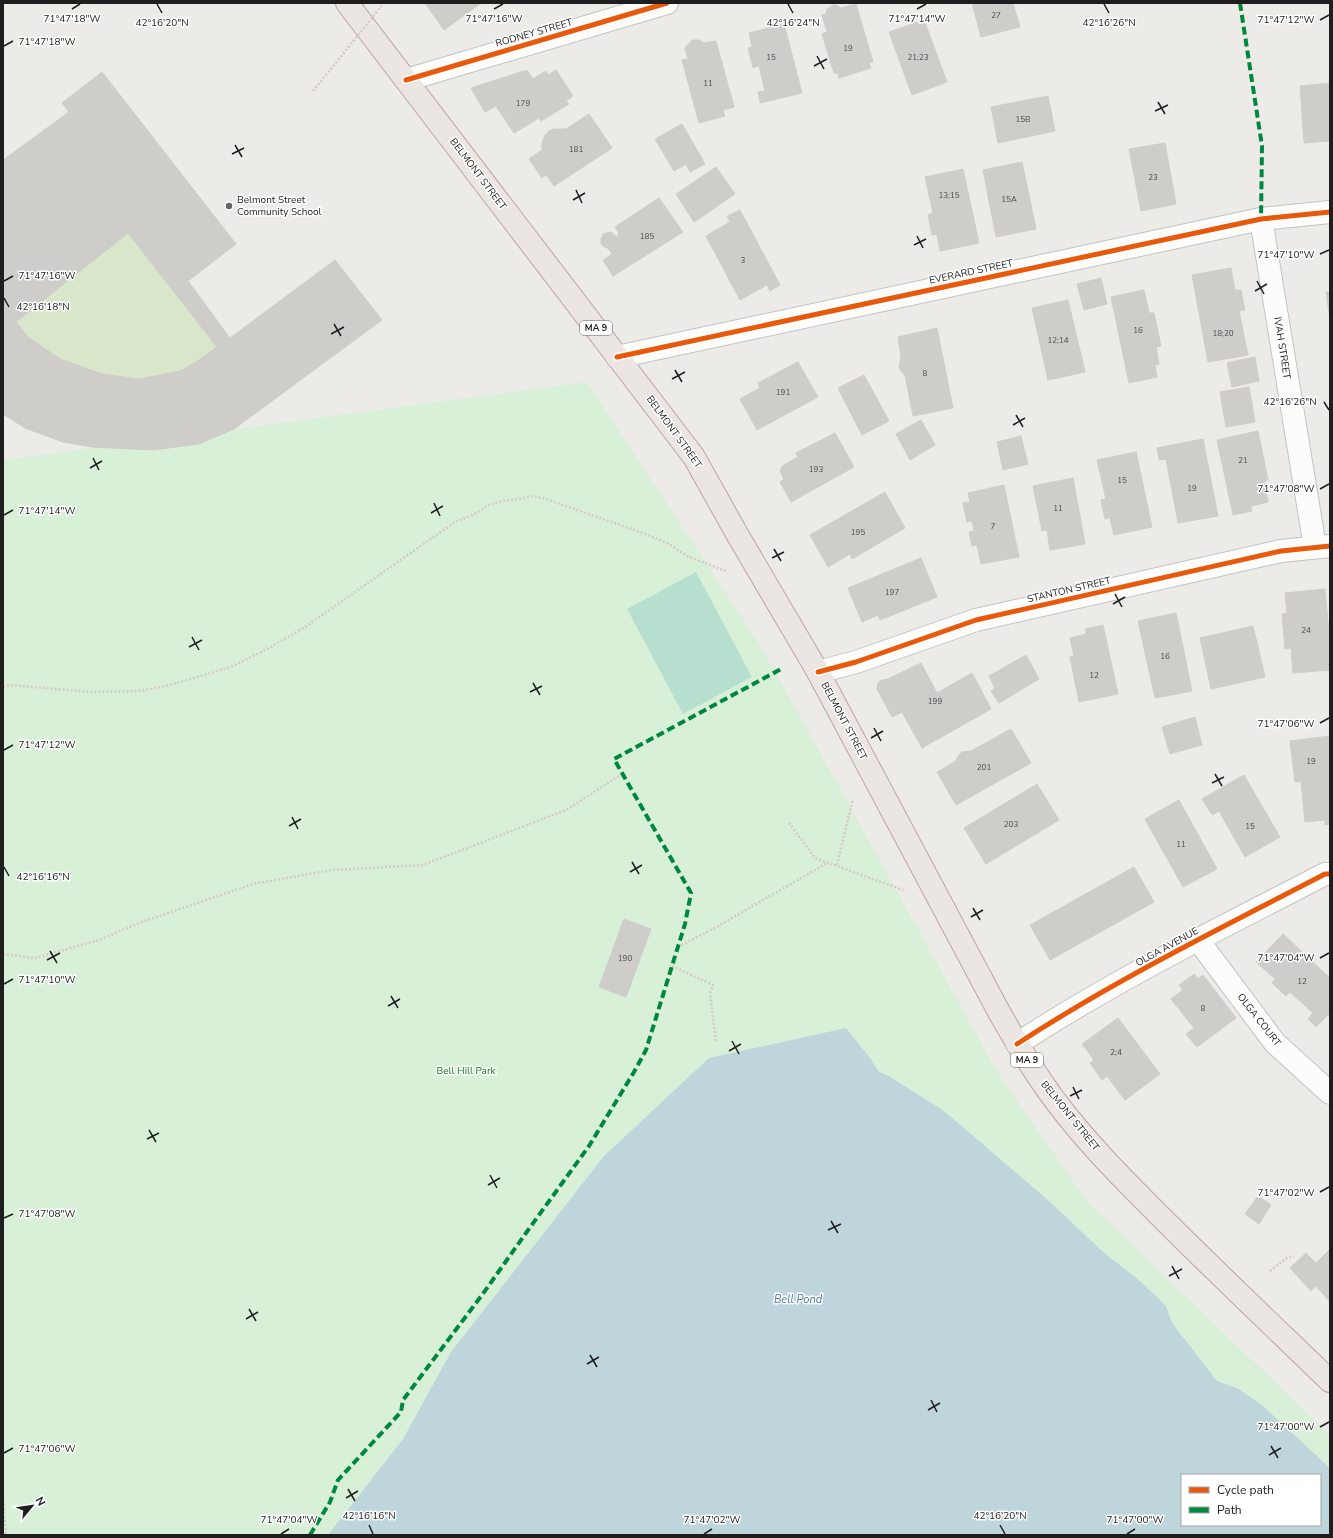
<svg xmlns="http://www.w3.org/2000/svg" width="1333" height="1538" font-family="'Nunito Sans',sans-serif">
	<style>
		.grass { fill: #d8e7c9 }
		.park { fill: #d8f0d8; fill-rule: evenodd }
		.pitch { fill: #b7dfcf }
		.water { fill: #bed5dc; fill-rule: evenodd }
		.building { fill: #cfcdca; stroke: #cfccc9; fill-rule: evenodd }
		.lines { fill: none; stroke-linecap: round; stroke-linejoin: round }
		.minor-casing { stroke: #c3c3c1; stroke-width: 24 }
		.trunk-casing { stroke: #bea2a9; stroke-width: 24 }
		.path { stroke: #d5cac7; stroke-width: 2.5; stroke-dasharray: 2 2; stroke-linecap: butt }
		.minor { stroke: #fcfcfb; stroke-width: 22 }
		.trunk { stroke: #ece6e3; stroke-width: 22 }
		.path-bridge { stroke: #d5cac7; stroke-width: 2.5; stroke-dasharray: 2 2; stroke-linecap: butt }
		.quiet { stroke: #00873e; stroke-width: 4; stroke-dasharray: 8 4; stroke-linecap: butt }
		.cycleway-casing { stroke: #fff; stroke-width: 8 }
		.cycleway { stroke: #e8590c; stroke-width: 5 }
		.ticks { fill: none; stroke: #1e1e1e; stroke-width: 1.5 }
		.poi-dot { fill: #666664; stroke: #fff; stroke-width: 1.5 }
		.labels { text-anchor: middle; dominant-baseline: central; stroke-width: 3; stroke-linejoin: round; paint-order: stroke }
		.number-label { font-size: 8px; fill: #4a4a49 }
		.shield { fill: #fff; stroke: #626262; stroke-width: 1 }
		.shield-label { font-size: 9px; font-weight: bold; fill: #1e1e1e }
		.street-label { font-size: 10px; fill: #1e1e1e; stroke: #fff }
		.poi-label { font-size: 10px; fill: #1e1e1e; stroke: #fff; text-anchor: start }
		.park-label { font-size: 10px; fill: #177220; stroke: #fff }
		.water-label { font-size: 11px; font-style: italic; fill: #51759d; stroke: #fff }
		.ticks-label { font-size: 10px; text-anchor: middle; fill: #1e1e1e; stroke: #fff; stroke-width: 3; stroke-linejoin: round; paint-order: stroke }
	</style>
	<rect width="100%" height="100%" fill="#ecebe7"/>
	<polygon class="grass" points="128,233 217,347 196,362 180,371 139,379 102,374 60,359 28,337 16,322"/>
	<path class="park" d="M587,382L762,648L998,1073L1087,1201L1330,1435V1535H3V460ZM1182,1475H1320V1525H1182Z"/>
	<polygon class="pitch" points="696,572 752,677 683,714 627,609"/>
	<path class="water" d="M846,1028L870,1058L879,1072L887,1075L944,1111L1049,1201L1102,1251L1141,1282L1166,1306L1172,1323L1217,1381L1237,1388L1262,1405L1330,1468V1535H328L403,1439L451,1352L604,1156L709,1058ZM1182,1475H1320V1525H1182Z"/>
	<g class="building">
		<polygon points="425,3 481,3 444,30"/>
		<polygon points="972,3 1013,3 1020,27 981,37"/>
		<polygon points="856,4 873,62 869,63 871,68 839,78 838,73 834,73 822,34 827,32 822,15 826,14 827,9 833,5 836,5 841,8"/>
		<polygon points="924,20 947,82 912,95 889,32"/>
		<polygon points="784,24 802,93 760,103 758,92 765,91 759,66 753,68 748,48 752,47 749,33"/>
		<polygon points="692,40 699,40 704,43 716,41 734,107 723,110 725,116 699,123 682,60 688,59 685,48"/>
		<polygon points="527,70 533,79 546,71 548,75 556,70 573,96 566,101 569,104 541,121 539,118 514,133 496,106 485,112 471,88"/>
		<path d="M102,72L236,244L188,281L230,338L335,260L382,320L234,429L199,444L153,450L92,447L63,442L25,428L3,414V160L69,112L62,103ZM128,233L217,347L196,362L180,371L139,379L102,374L60,359L28,337L16,322Z"/>
		<polygon points="1330,83 1330,141 1304,143 1300,86"/>
		<polygon points="1048,96 1055,131 998,143 991,107"/>
		<polygon points="589,114 612,148 554,186 546,175 542,178 529,159 542,150 542,143 545,135 549,131 554,129 566,129"/>
		<polygon points="682,124 705,164 690,172 686,164 674,171 655,139"/>
		<polygon points="1165,143 1176,204 1141,211 1129,149"/>
		<polygon points="1022,162 1036,229 996,237 983,170"/>
		<polygon points="716,167 735,194 694,222 676,194"/>
		<polygon points="963,169 979,243 940,251 937,234 932,235 928,215 933,213 925,177"/>
		<polygon points="659,198 683,232 613,276 603,260 612,254 609,249 605,247 601,244 601,239 603,234 611,232 617,237 619,233 615,227"/>
		<polygon points="740,210 780,285 770,291 767,285 740,300 706,236 730,222 727,216"/>
		<polygon points="1231,268 1235,290 1241,290 1245,310 1239,311 1248,355 1208,362 1192,275"/>
		<polygon points="1101,278 1107,304 1084,310 1077,284"/>
		<polygon points="1144,290 1149,313 1154,313 1161,346 1156,347 1159,364 1155,365 1157,377 1129,383 1111,297"/>
		<polygon points="1326,292 1330,292 1330,319"/>
		<polygon points="1068,300 1085,372 1048,380 1032,308"/>
		<polygon points="937,328 953,408 913,416 905,375 901,371 899,367 901,357 898,337"/>
		<polygon points="1255,357 1259,381 1232,387 1227,363"/>
		<polygon points="798,362 818,397 757,430 740,399 760,388 758,383"/>
		<polygon points="864,375 889,421 862,435 838,388"/>
		<polygon points="1249,387 1255,422 1226,427 1220,392"/>
		<polygon points="921,420 935,445 910,460 896,434"/>
		<polygon points="1258,431 1268,480 1264,481 1268,502 1251,506 1252,511 1233,515 1217,440"/>
		<polygon points="835,433 854,467 791,502 780,482 784,479 780,471 782,466 798,457 796,453"/>
		<polygon points="1021,436 1028,464 1003,470 997,442"/>
		<polygon points="1203,439 1218,516 1178,523 1166,459 1159,460 1157,448"/>
		<polygon points="1136,452 1152,527 1114,535 1110,518 1105,519 1101,500 1106,499 1097,460"/>
		<polygon points="1073,478 1085,544 1050,550 1047,530 1042,531 1033,486"/>
		<polygon points="1004,485 1019,557 981,564 977,545 972,546 969,532 974,531 972,521 967,522 963,503 970,502 968,493"/>
		<polygon points="885,492 905,528 852,559 850,554 828,567 810,535"/>
		<polygon points="921,558 937,597 880,620 878,615 862,622 848,588"/>
		<polygon points="1325,589 1330,645 1330,670 1293,673 1291,648 1285,649 1282,614 1287,613 1285,593"/>
		<polygon points="1176,613 1192,691 1155,698 1138,621"/>
		<polygon points="1103,625 1118,694 1079,702 1070,657 1074,656 1070,638 1086,634 1085,629"/>
		<polygon points="1253,626 1265,677 1211,689 1200,638"/>
		<polygon points="1026,655 1039,679 999,703 991,691 995,688 989,676"/>
		<polygon points="921,663 937,693 972,673 991,709 922,748 902,712 892,717 877,689 878,683 882,680 888,679"/>
		<polygon points="1195,717 1202,745 1170,754 1162,727"/>
		<polygon points="1011,729 1031,763 956,805 937,772 956,761 958,756 962,752 971,751"/>
		<polygon points="1330,736 1330,824 1325,825 1325,820 1305,822 1301,781 1295,782 1290,741"/>
		<polygon points="1244,775 1280,837 1245,857 1219,811 1212,815 1202,799"/>
		<polygon points="1037,784 1059,820 986,864 964,828"/>
		<polygon points="1179,800 1217,869 1183,887 1145,819"/>
		<polygon points="1134,867 1154,902 1050,960 1030,925"/>
		<polygon points="624,919 651,929 626,997 599,987"/>
		<polygon points="1283,934 1330,978 1330,1013 1316,1027 1308,1019 1313,1013 1290,992 1286,996 1272,983 1275,979 1256,962"/>
		<polygon points="1194,974 1198,979 1203,975 1236,1018 1197,1047 1186,1034 1194,1028 1171,999 1183,990 1179,985"/>
		<polygon points="1118,1018 1160,1074 1125,1100 1107,1076 1102,1080 1090,1063 1094,1060 1082,1044"/>
		<polygon points="1258,1196 1271,1205 1259,1224 1245,1214"/>
		<polygon points="1330,1249 1330,1302 1316,1286 1311,1291 1290,1268 1306,1253 1316,1263"/>
	</g>
	<g class="lines">
		<g class="minor-casing">
			<g id="minor">
				<polyline points="406,80 667,3"/>
				<polyline points="1261,219 1315,547"/>
				<polyline points="617,357 1261,219 1330,212"/>
				<polyline points="818,672 856,662 976,620 1281,551 1330,546"/>
				<polyline points="1198,940 1275,1043 1330,1093"/>
				<path d="M1017,1044C1115,980 1221,928 1325,874H1330"/>
			</g>
		</g>
		<g class="trunk-casing">
			<path id="trunk" d="M347,3L694,457L737,534L818,672L999,1012C1016,1042 1033,1071 1054,1099C1085,1141 1123,1179 1160,1216C1216,1272 1273,1326 1330,1381"/>
		</g>
		<g class="path">
			<polyline points="3,687 11,685 90,692 140,691 166,686 231,667 267,649 305,627 455,522 473,515 489,505 502,501 519,499 530,496 543,498 643,533 669,544 687,556 728,572"/>
			<polyline points="789,823 815,858 903,890"/>
			<polyline points="837,865 853,799"/>
			<polyline points="678,947 711,930 829,862"/>
			<polyline points="3,954 35,958 99,940 139,923 253,884 332,870 423,865 566,810 622,774"/>
			<polyline points="672,966 713,985 710,994 716,1042"/>
			<polyline points="1270,1271 1288,1257 1294,1257"/>
			<polyline points="3,1496 6,1535"/>
		</g>
		<use href="#minor" class="minor"/>
		<use href="#trunk" class="trunk"/>
		<polyline class="path-bridge" points="313,91 384,3"/>
		<g class="quiet">
			<polyline points="1240,3 1262,146 1261,219"/>
			<polyline points="310,1535 330,1502 338,1480 401,1412 403,1400 482,1295 526,1233 589,1146 634,1072 646,1050 685,924 691,893 614,759 783,668"/>
		</g>
		<g class="cycleway-casing">
			<g id="cycleway">
				<polyline points="406,80 667,3"/>
				<polyline points="617,357 1261,219 1330,212"/>
				<polyline points="818,672 856,662 976,620 1281,551 1330,546"/>
				<path d="M1017,1044C1115,980 1221,928 1325,874H1330"/>
			</g>
		</g>
		<use href="#cycleway" class="cycleway"/>
	</g>
	<path class="ticks" d="M157,4L162,13M788,4L793,13M1104,4L1109,13M72,9L80,4M494,9L503,4M917,9L926,4M1320,20L1329,15M4,46L13,41M817,56L824,69M814,66L827,59M1158,102L1165,114M1155,111L1168,105M235,145L242,157M232,154L244,148M576,190L582,203M573,200L585,193M917,236L923,248M914,245L926,239M1320,254L1329,250M4,281L13,276M1257,281L1264,294M1255,291L1267,284M4,298L9,307M334,324L341,336M331,334L344,327M675,370L682,382M672,379L685,372M1324,402L1329,410M1016,415L1023,427M1013,425L1025,418M93,458L99,470M90,468L102,461M1320,489L1329,484M434,503L440,516M431,513L443,506M4,515L13,510M774,549L781,561M772,558L784,552M1115,594L1122,607M1113,604L1125,597M192,637L199,650M189,647L202,640M533,683L540,695M530,692L542,686M1320,723L1329,718M874,728L881,741M871,738L883,731M4,750L13,745M1215,774L1222,786M1212,783L1224,777M292,817L298,829M289,826L301,819M632,862L639,874M4,867L9,876M630,872L642,865M973,908L980,920M971,917L983,910M50,951L57,963M1320,958L1329,953M47,960L60,953M4,984L13,979M391,996L398,1008M388,1006L400,999M732,1041L739,1054M729,1051L741,1044M1073,1087L1079,1099M1070,1096L1082,1090M149,1130L156,1142M147,1139L159,1133M490,1175L497,1188M488,1185L500,1178M1320,1192L1329,1187M4,1218L13,1214M831,1221L838,1233M828,1230L841,1224M1172,1266L1179,1279M1169,1276L1182,1269M249,1309L256,1321M246,1319L258,1312M590,1355L597,1367M587,1364L599,1357M931,1400L937,1412M928,1410L940,1403M1320,1427L1329,1422M1271,1446L1278,1458M4,1453L13,1448M1269,1455L1281,1448M348,1489L355,1501M346,1498L358,1491M369,1525L373,1534M1000,1525L1005,1534M281,1534L289,1529M704,1534L712,1529M1127,1534L1135,1529"/>
	<circle class="poi-dot" cx="229" cy="206" r="4"/>
	<g class="labels">
		<g class="number-label">
			<text x="996" y="15">27</text>
			<text x="848" y="48">19</text>
			<text x="771" y="57">15</text>
			<text x="918" y="57">21;23</text>
			<text x="708" y="83">11</text>
			<text x="523" y="103">179</text>
			<text x="1023" y="119">15B</text>
			<text x="576" y="149">181</text>
			<text x="1153" y="177">23</text>
			<text x="949" y="195">13;15</text>
			<text x="1009" y="199">15A</text>
			<text x="647" y="236">185</text>
			<text x="743" y="260">3</text>
			<text x="1138" y="330">16</text>
			<text x="1223" y="333">18;20</text>
			<text x="1058" y="340">12;14</text>
			<text x="925" y="373">8</text>
			<text x="783" y="392">191</text>
			<text x="1243" y="460">21</text>
			<text x="816" y="469">193</text>
			<text x="1122" y="480">15</text>
			<text x="1192" y="488">19</text>
			<text x="1058" y="508">11</text>
			<text x="993" y="526">7</text>
			<text x="858" y="532">195</text>
			<text x="892" y="592">197</text>
			<text x="1306" y="630">24</text>
			<text x="1165" y="656">16</text>
			<text x="1094" y="675">12</text>
			<text x="935" y="701">199</text>
			<text x="1311" y="761">19</text>
			<text x="984" y="767">201</text>
			<text x="1011" y="824">203</text>
			<text x="1250" y="826">15</text>
			<text x="1181" y="844">11</text>
			<text x="625" y="958">190</text>
			<text x="1302" y="981">12</text>
			<text x="1203" y="1008">8</text>
			<text x="1116" y="1052">2;4</text>
		</g>
		<g class="shield">
			<rect x="580" y="321" width="32" height="14" rx="3"/>
			<rect x="1011" y="1053" width="32" height="14" rx="3"/>
		</g>
		<g class="shield-label">
			<text x="596" y="328">MA 9</text>
			<text x="1027" y="1060">MA 9</text>
		</g>
		<g class="street-label">
			<text transform="translate(534 33) rotate(-16)">RODNEY STREET</text>
			<text transform="translate(478 174) rotate(53)">BELMONT STREET</text>
			<text transform="translate(971 272) rotate(-12)">EVERARD STREET</text>
			<text transform="translate(1282 348) rotate(81)">IVAH STREET</text>
			<text transform="translate(674 432) rotate(54)">BELMONT STREET</text>
			<text transform="translate(1069 590) rotate(-13)">STANTON STREET</text>
			<text transform="translate(844 721) rotate(62)">BELMONT STREET</text>
			<text transform="translate(1167 947) rotate(-29)">OLGA AVENUE</text>
			<text transform="translate(1259 1020) rotate(52)">OLGA COURT</text>
			<text transform="translate(1070 1116) rotate(51)">BELMONT STREET</text>
		</g>
		<g class="poi-label">
			<text x="237" y="200">Belmont Street<tspan x="237" dy="12">Community School</tspan></text>
		</g>
		<g class="park-label">
			<text x="466" y="1071">Bell Hill Park</text>
		</g>
		<g class="water-label">
			<text x="798" y="1299">Bell Pond</text>
		</g>
	</g>
	<g class="ticks-label">
		<text x="72" y="22">71°47'18"W</text>
		<text x="494" y="22">71°47'16"W</text>
		<text x="917" y="22">71°47'14"W</text>
		<text x="1286" y="23">71°47'12"W</text>
		<text x="162" y="26">42°16'20"N</text>
		<text x="793" y="26">42°16'24"N</text>
		<text x="1109" y="26">42°16'26"N</text>
		<text x="47" y="45">71°47'18"W</text>
		<text x="1286" y="258">71°47'10"W</text>
		<text x="47" y="279">71°47'16"W</text>
		<text x="43" y="310">42°16'18"N</text>
		<text x="1290" y="405">42°16'26"N</text>
		<text x="1286" y="492">71°47'08"W</text>
		<text x="47" y="514">71°47'14"W</text>
		<text x="1286" y="727">71°47'06"W</text>
		<text x="47" y="748">71°47'12"W</text>
		<text x="43" y="880">42°16'16"N</text>
		<text x="1286" y="961">71°47'04"W</text>
		<text x="47" y="983">71°47'10"W</text>
		<text x="1286" y="1196">71°47'02"W</text>
		<text x="47" y="1217">71°47'08"W</text>
		<text x="1286" y="1430">71°47'00"W</text>
		<text x="47" y="1452">71°47'06"W</text>
		<text x="369" y="1519">42°16'16"N</text>
		<text x="1000" y="1519">42°16'20"N</text>
		<text x="289" y="1523">71°47'04"W</text>
		<text x="712" y="1523">71°47'02"W</text>
		<text x="1135" y="1523">71°47'00"W</text>
	</g>
	<rect width="1333" height="1538" fill="none" stroke="#1e1e1e" stroke-width="8"/>
	<rect x="1181" y="1474" width="140" height="52" fill="#ffffff" stroke="#a5a5a5"/>
	<rect x="1189" y="1487" width="20" height="6" fill="#e8590c" stroke="#a5a5a5"/>
	<text x="1217" y="1494" font-size="12" fill="#1e1e1e">Cycle path</text>
	<rect x="1189" y="1507" width="20" height="6" fill="#00873e" stroke="#a5a5a5"/>
	<text x="1217" y="1514" font-size="12" fill="#1e1e1e">Path</text>
	<g transform="translate(32 1506) rotate(61)" stroke="#ffffff" stroke-width="3" paint-order="stroke">
	<path d="M0-3L7 15L0 10L-7 15Z" fill="#1e1e1e"/>
	<text y="-6" font-size="11" font-weight="bold" text-anchor="middle" fill="#1e1e1e">N</text>
	</g>
</svg>
